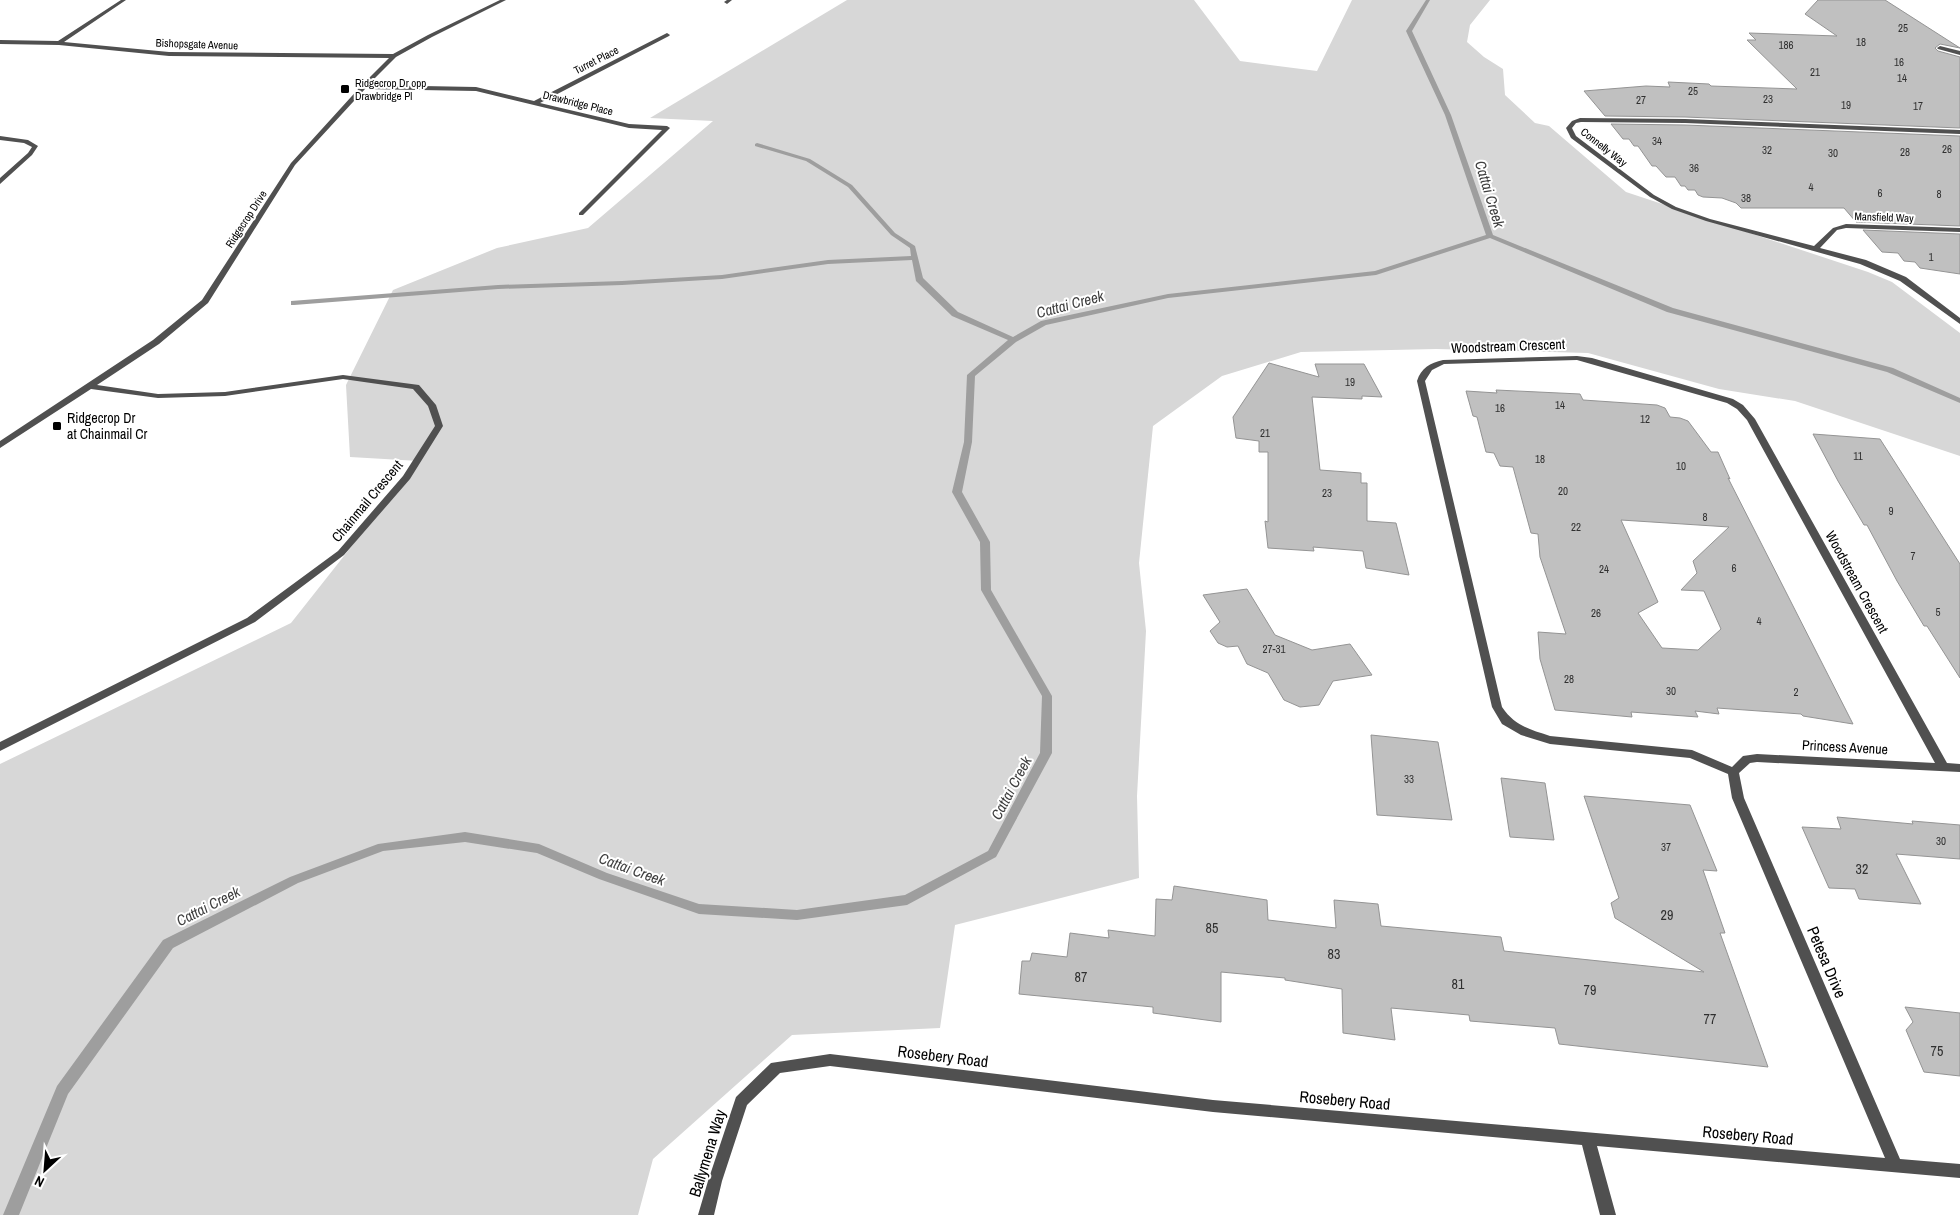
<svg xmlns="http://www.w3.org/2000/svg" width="1960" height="1215" font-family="'Archivo Narrow',sans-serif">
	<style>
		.green { fill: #d7d7d7 }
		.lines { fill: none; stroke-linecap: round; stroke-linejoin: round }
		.stream { fill: #9e9e9e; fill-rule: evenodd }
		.building { fill: #c0c0c0; stroke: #949494; fill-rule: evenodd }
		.minor { fill: #505050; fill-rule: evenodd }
		.poi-dot { fill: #000; stroke: #fff; stroke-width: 2 }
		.labels { text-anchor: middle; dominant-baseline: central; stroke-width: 4; stroke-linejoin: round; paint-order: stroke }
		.number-label { font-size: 11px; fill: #303030 }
		.far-street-label { font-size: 11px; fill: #000; stroke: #fff }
		.far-poi-label { font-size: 11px; fill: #000; stroke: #fff; text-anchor: start }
		.street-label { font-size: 14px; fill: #000; stroke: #fff }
		.poi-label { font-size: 14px; fill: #000; stroke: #fff; text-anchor: start }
		.near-number-label { font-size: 14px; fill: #303030 }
		.water-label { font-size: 15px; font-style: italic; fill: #3f3f3f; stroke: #fff }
		.near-street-label { font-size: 16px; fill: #000; stroke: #fff }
	</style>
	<rect width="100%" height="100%" fill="#fff"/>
	<polygon class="green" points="847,0 1194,0 1240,61 1317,71 1352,0 1490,0 1470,25 1467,42 1484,57 1503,69 1505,95 1535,123 1549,126 1626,192 1868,272 1892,282 1960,333 1960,456 1795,401 1719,389 1588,353 1436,349 1301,352 1222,376 1153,426 1139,563 1146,631 1137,796 1139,878 955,925 940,1028 792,1035 653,1159 638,1215 0,1215 0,764 291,623 419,461 350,457 346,385 393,290 497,248 588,228 713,121 650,118"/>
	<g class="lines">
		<polygon class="stream" points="1426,0 1430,0 1412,31 1451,115 1493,235 1673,308 1893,368 1960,398 1960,403 1887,372 1667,312 1490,238 1376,275 1168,298 1046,325 1016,342 975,376 972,442 962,492 990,542 991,590 1052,696 1052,753 996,857 907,905 797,920 699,914 599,879 537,853 465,842 383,851 298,883 173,948 68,1094 19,1215 3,1215 57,1086 163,940 290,877 378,844 465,832 539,844 607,873 699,904 797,910 905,895 988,851 1040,753 1042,696 981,590 980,542 952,492 964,442 967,375 1008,340 952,316 916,281 912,260 828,264 722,279 622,285 498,289 294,305 291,305 291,301 498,285 622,281 722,275 828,260 911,256 910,248 891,235 848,187 806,161 755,146 755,144 757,143 810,159 852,185 895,233 915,246 923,278 958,312 1013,337 1041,321 1168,294 1375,271 1486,235 1445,115 1406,31"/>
	</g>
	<g class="building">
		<polygon points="1818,0 1885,0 1960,48 1940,44 1935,48 1938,51 1960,57 1960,128 1685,117 1605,116 1584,91 1646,86 1670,87 1668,82 1709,84 1711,86 1797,89 1747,40 1756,40 1749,33 1837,36 1805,14"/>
		<polygon points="1611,124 1685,125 1960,136 1960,226 1856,222 1844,208 1741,208 1736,203 1722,198 1703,197 1698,195 1695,190 1688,190 1685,186 1681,186 1675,177 1666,177 1656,166 1652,166 1638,146 1634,146 1629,139 1623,139"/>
		<polygon points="1863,230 1960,234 1960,274 1920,268 1915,262 1904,261 1898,253 1882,252"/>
		<polygon points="1269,363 1319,377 1315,364 1364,364 1382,397 1362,396 1362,399 1312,397 1320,470 1361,473 1361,483 1367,483 1367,521 1396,523 1409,575 1366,568 1363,551 1313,547 1314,551 1268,548 1265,521 1268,522 1268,452 1259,452 1259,441 1236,438 1233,417"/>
		<path d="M1496,390L1580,394L1583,400L1657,405L1665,408L1670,417L1680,418L1688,421L1711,452H1718L1730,479L1728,478L1853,724L1803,716L1801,714L1717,708L1719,714L1695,711L1698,717L1631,712L1632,717L1555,710L1540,659L1538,632L1566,634L1540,557L1538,534L1531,533L1513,467L1500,466L1494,453L1486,452L1477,417L1473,416L1466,391L1497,393ZM1621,520L1729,527L1693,561L1697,573L1681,590L1704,591L1721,629L1698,650L1662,648L1638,613L1658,602Z"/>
		<polygon points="1813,434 1880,439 1960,564 1960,678 1927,626 1924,626 1897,581 1867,525 1864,525 1838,481"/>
		<polygon points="1247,589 1275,635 1312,650 1350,644 1372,675 1333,681 1319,705 1300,707 1284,700 1268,673 1247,664 1238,646 1227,647 1218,643 1210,631 1220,622 1203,595"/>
		<polygon points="1371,735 1438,742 1452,820 1377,815"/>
		<polygon points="1501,778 1545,783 1554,840 1510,837"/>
		<polygon points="1584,796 1690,805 1717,871 1703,870 1725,933 1720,933 1768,1067 1559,1044 1555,1028 1470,1021 1469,1015 1391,1008 1395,1040 1343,1033 1342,989 1285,980 1285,978 1221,972 1221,1022 1153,1013 1153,1007 1019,994 1022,961 1030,961 1032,953 1067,957 1070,933 1109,938 1108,930 1155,936 1156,899 1172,900 1174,886 1267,900 1268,920 1336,928 1334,900 1378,904 1381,926 1501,937 1504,951 1704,972 1615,918 1611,903 1619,898"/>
		<polygon points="1837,817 1913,824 1912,821 1960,825 1960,859 1896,854 1921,904 1859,899 1855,889 1829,888 1802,827 1841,829"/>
		<polygon points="1905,1007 1960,1013 1960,1076 1924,1072 1906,1030 1913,1022"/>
	</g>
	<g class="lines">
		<g class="minor">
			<polygon points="121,0 126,0 64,42 169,52 393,54 428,35 500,0 506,0 432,37 396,57 368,85 476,87 534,101 667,33 670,35 669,36 540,103 629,124 667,126 670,128 583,215 579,215 579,213 662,130 629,128 476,91 365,89 295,165 208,303 159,344 97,385 158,394 225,392 343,375 419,385 436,405 443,426 410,479 344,555 255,622 0,751 0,742 247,618 338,551 403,476 435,426 428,406 413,389 343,379 225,396 158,398 91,389 0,448 0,441 153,340 202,300 291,163 361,86 389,58 169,56 59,45 0,44 0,40 58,41"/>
			<polygon points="727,0 732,0 727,4 724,2"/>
			<polygon points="1940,46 1960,51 1960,55 1938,49 1937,48"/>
			<polygon points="1580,118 1685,119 1960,130 1960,134 1685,123 1581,122 1576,123 1572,128 1576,136 1654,195 1676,207 1710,219 1814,246 1833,228 1846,224 1960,228 1960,232 1846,228 1837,230 1820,248 1866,260 1906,277 1960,318 1960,324 1900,281 1860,264 1706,221 1672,209 1650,197 1571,138 1566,128 1572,121"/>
			<polygon points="0,136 28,140 38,146 32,155 0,184 0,178 28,153 32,147 24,143 0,140"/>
			<path d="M1577,356L1592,358L1733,399L1743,405L1755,419L1947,763L1960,764V772L1757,762L1750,763L1739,773L1744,798L1900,1159L1960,1164V1178L1597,1146L1616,1215H1600L1582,1145L1213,1112L830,1066L780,1073L747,1105L722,1181L714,1215H698L708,1181L736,1097L771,1063L830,1054L1213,1100L1885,1158L1732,798L1728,774L1690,758L1550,744L1521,735L1502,724L1492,707L1417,381C1421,368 1430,363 1443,360ZM1577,360L1727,403L1737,409L1747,420L1935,763L1757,754L1743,756L1732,767L1692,750L1550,736C1529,729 1515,726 1502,707L1425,381L1432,370L1444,364Z"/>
		</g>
	</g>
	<g class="poi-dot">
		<rect x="340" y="84" width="10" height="10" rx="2.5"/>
		<rect x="52" y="421" width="10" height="10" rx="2.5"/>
	</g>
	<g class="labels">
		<g class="number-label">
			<text x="1903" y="28">25</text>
			<text x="1861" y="42">18</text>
			<text x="1786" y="45">186</text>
			<text x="1899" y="62">16</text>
			<text x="1815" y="72">21</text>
			<text x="1902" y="78">14</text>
			<text x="1693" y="91">25</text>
			<text x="1768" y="99">23</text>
			<text x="1641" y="100">27</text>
			<text x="1846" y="105">19</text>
			<text x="1918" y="106">17</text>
			<text x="1657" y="141">34</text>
			<text x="1947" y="149">26</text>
			<text x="1767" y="150">32</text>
			<text x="1905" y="152">28</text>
			<text x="1833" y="153">30</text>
			<text x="1694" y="168">36</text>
			<text x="1811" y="187">4</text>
			<text x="1880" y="193">6</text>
			<text x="1939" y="194">8</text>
			<text x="1746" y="198">38</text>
			<text x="1931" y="257">1</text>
			<text x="1350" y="382">19</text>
			<text x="1560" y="405">14</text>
			<text x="1500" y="408">16</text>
			<text x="1645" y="419">12</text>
			<text x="1265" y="433">21</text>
			<text x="1858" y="456">11</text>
			<text x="1540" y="459">18</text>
			<text x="1681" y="466">10</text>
			<text x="1563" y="491">20</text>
			<text x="1327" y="493">23</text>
			<text x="1891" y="511">9</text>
			<text x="1705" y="517">8</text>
			<text x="1576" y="527">22</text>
			<text x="1913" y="556">7</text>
			<text x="1734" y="568">6</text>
			<text x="1604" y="569">24</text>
			<text x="1938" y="612">5</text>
			<text x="1596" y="613">26</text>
			<text x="1759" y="621">4</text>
			<text x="1274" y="649">27-31</text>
			<text x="1569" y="679">28</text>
			<text x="1671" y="691">30</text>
			<text x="1796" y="692">2</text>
			<text x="1409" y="779">33</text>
			<text x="1941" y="841">30</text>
			<text x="1666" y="847">37</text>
		</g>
		<g class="far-street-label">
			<text transform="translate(197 44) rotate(2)">Bishopsgate Avenue</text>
			<text transform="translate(596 60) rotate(-27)">Turret Place</text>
			<text transform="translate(578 103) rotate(14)">Drawbridge Place</text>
			<text transform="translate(1604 147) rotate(38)">Connelly Way</text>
			<text transform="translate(1884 217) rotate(2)">Mansfield Way</text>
			<text transform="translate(246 219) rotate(-57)">Ridgecrop Drive</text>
		</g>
		<g class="far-poi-label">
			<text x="355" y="83">Ridgecrop Dr opp<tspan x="355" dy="13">Drawbridge Pl</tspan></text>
		</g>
		<g class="street-label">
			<text transform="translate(1508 346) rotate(-2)">Woodstream Crescent</text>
			<text transform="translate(367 501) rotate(-50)">Chainmail Crescent</text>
			<text transform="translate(1857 582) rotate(61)">Woodstream Crescent</text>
			<text transform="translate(1845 747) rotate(3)">Princess Avenue</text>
		</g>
		<g class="poi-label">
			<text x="67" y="418">Ridgecrop Dr<tspan x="67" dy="16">at Chainmail Cr</tspan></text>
		</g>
		<g class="near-number-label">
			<text x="1862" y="869">32</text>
			<text x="1667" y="915">29</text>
			<text x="1212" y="928">85</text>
			<text x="1334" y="954">83</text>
			<text x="1081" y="977">87</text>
			<text x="1458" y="984">81</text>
			<text x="1590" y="990">79</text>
			<text x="1710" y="1019">77</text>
			<text x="1937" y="1051">75</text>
		</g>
		<g class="water-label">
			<text transform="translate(1490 194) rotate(73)">Cattai Creek</text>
			<text transform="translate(1070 304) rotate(-15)">Cattai Creek</text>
			<text transform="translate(1011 788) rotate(-62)">Cattai Creek</text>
			<text transform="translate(632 869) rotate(20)">Cattai Creek</text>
			<text transform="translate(208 906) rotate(-27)">Cattai Creek</text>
		</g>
		<g class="near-street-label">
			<text transform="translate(1827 962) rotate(67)">Petesa Drive</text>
			<text transform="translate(943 1056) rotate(7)">Rosebery Road</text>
			<text transform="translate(1345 1100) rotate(5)">Rosebery Road</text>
			<text transform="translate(1748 1135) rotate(5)">Rosebery Road</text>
			<text transform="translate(707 1153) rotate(-73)">Ballymena Way</text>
		</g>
	</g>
	<g transform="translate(45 1170) rotate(206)" stroke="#ffffff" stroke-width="4" paint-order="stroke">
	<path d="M0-4L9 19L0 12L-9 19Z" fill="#000000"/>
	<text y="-8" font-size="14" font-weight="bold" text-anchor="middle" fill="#000000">N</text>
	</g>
</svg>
